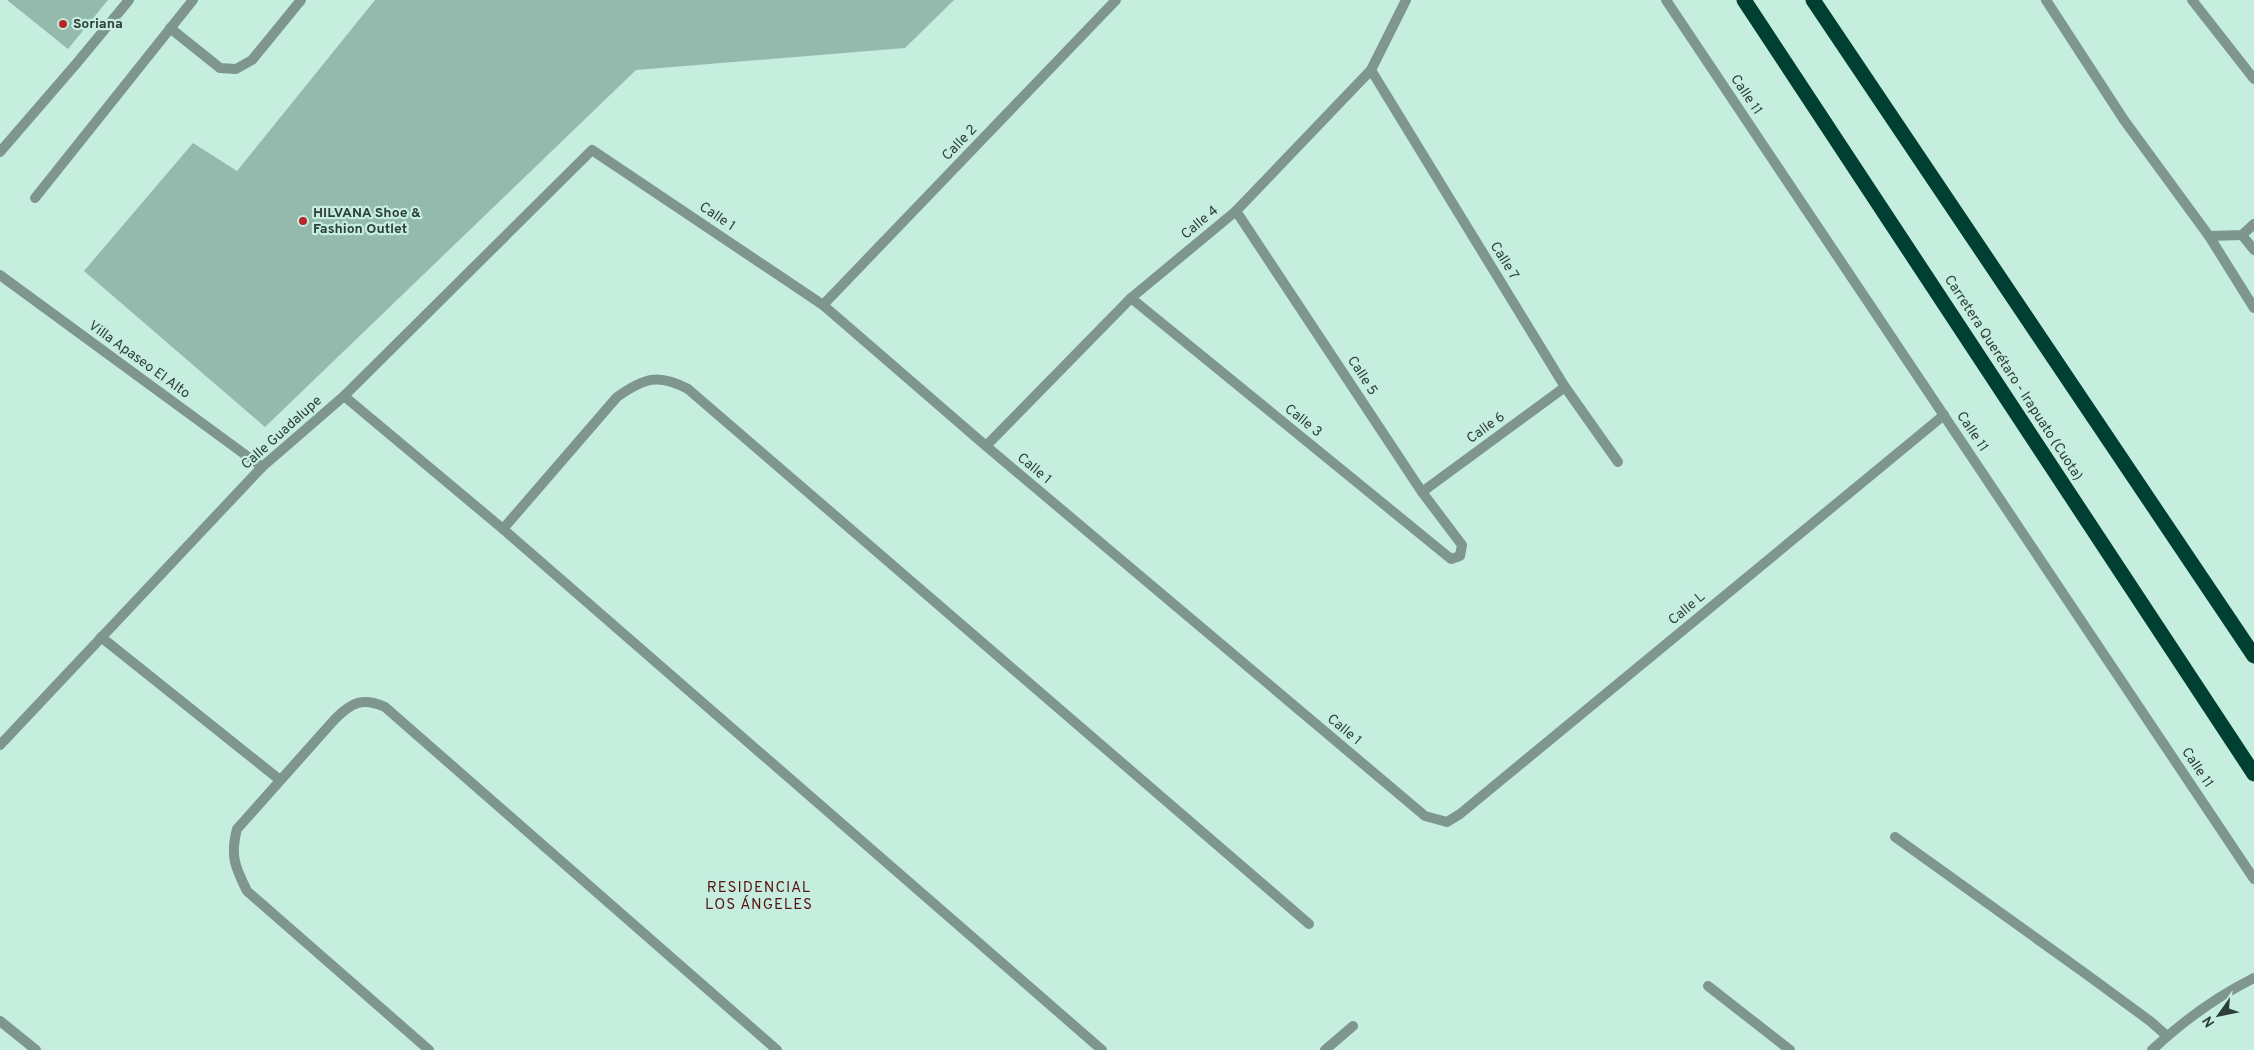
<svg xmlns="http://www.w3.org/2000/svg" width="2254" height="1050" font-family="Overpass,sans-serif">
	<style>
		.building { fill: #93baac }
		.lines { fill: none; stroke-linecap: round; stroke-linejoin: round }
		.lane { stroke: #7f968e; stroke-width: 10 }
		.street { stroke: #7f968e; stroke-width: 10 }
		.highway { stroke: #004032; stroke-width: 15 }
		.poi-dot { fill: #b6262a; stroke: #c5eedf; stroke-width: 2 }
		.labels { text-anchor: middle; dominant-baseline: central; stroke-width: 4.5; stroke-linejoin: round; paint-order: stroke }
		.poi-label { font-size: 14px; font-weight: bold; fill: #2e3f39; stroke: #c5eedf; text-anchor: start }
		.street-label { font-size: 14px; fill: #2e3f39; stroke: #c5eedf }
		.neighbourhood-label { font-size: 15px; letter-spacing: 1px; fill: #591414; stroke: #c5eedf }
	</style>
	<rect width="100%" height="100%" fill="#c5eedf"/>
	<g class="building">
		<polygon points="7,0 108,0 68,49"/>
		<polygon points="375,0 954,0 905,48 636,70 265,427 84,271 193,143 237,171"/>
	</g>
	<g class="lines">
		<g class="lane">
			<polyline points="170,28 220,68 236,69 252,60 301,0"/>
			<polyline points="0,152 76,64 129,0"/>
			<polyline points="35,198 193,0"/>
			<polyline points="0,275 262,467"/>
		</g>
		<g class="street">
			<polyline points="1666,0 2254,879"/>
			<polyline points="2046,0 2124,120 2209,236 2254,308"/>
			<polyline points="2192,0 2254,79"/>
			<polyline points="1371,70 1565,387 1618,462"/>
			<polyline points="2242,235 2254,250"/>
			<polyline points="2209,236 2242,235 2254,224"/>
			<polyline points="1131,298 1451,559 1460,556 1462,545 1422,492 1236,211"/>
			<polyline points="823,305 1116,0"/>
			<polyline points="344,396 503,529 1102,1050"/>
			<polyline points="986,446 1131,298 1236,211 1371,70 1406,0"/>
			<polyline points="1422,492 1565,387"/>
			<path d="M503,529L617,397C644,378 658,373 688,389L1309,924"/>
			<polyline points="101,637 280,780"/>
			<polyline points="0,745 262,467 344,396 592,150 823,305 986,446 1425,816 1447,822 1460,814 1944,415"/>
			<polyline points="1895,837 2086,974 2150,1021 2167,1036"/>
			<polyline points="1708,986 1790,1050"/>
			<polyline points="0,1021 36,1050"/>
			<path d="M429,1050L247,891C235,867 230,856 237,829L335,719C352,702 363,697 385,707L777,1050"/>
			<polyline points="1325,1050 1353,1026"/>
			<path d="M2152,1050C2183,1021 2216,997 2254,978"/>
		</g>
		<g class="highway">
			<polyline points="1744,0 2254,774"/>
			<polyline points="1813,0 2254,656"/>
		</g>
	</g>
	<g class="poi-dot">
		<circle cx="63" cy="24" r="5"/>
		<circle cx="303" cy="221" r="5"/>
	</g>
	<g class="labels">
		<g class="poi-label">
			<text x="73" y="24">Soriana</text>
			<text x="313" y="213">HILVANA Shoe &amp;<tspan x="313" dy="16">Fashion Outlet</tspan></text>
		</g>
		<g class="street-label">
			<text transform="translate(1746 95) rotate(56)">Calle 11</text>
			<text transform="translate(960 143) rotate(-46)">Calle 2</text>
			<text transform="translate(717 217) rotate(34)">Calle 1</text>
			<text transform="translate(1200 223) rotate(-40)">Calle 4</text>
			<text transform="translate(1504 261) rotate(58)">Calle 7</text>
			<text transform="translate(139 360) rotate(36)">Villa Apaseo El Alto</text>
			<text transform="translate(1362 376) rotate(57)">Calle 5</text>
			<text transform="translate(2013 378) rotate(57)">Carretera Querétaro - Irapuato (Cuota)</text>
			<text transform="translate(1303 421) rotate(39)">Calle 3</text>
			<text transform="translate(1486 428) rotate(-36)">Calle 6</text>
			<text transform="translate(1972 432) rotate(56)">Calle 11</text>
			<text transform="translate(282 433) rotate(-42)">Calle Guadalupe</text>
			<text transform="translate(1034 469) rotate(40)">Calle 1</text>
			<text transform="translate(1687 609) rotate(-40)">Calle L</text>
			<text transform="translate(1344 730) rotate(40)">Calle 1</text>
			<text transform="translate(2197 768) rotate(56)">Calle 11</text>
		</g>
		<g class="neighbourhood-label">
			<text x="759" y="888">RESIDENCIAL<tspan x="759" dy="17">LOS ÁNGELES</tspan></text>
		</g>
	</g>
	<g transform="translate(2219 1015) rotate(237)" stroke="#c5eedf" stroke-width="4" paint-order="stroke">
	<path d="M0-4L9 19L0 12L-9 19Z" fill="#2e3f39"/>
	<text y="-8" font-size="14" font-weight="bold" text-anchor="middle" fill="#2e3f39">N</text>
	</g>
</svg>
